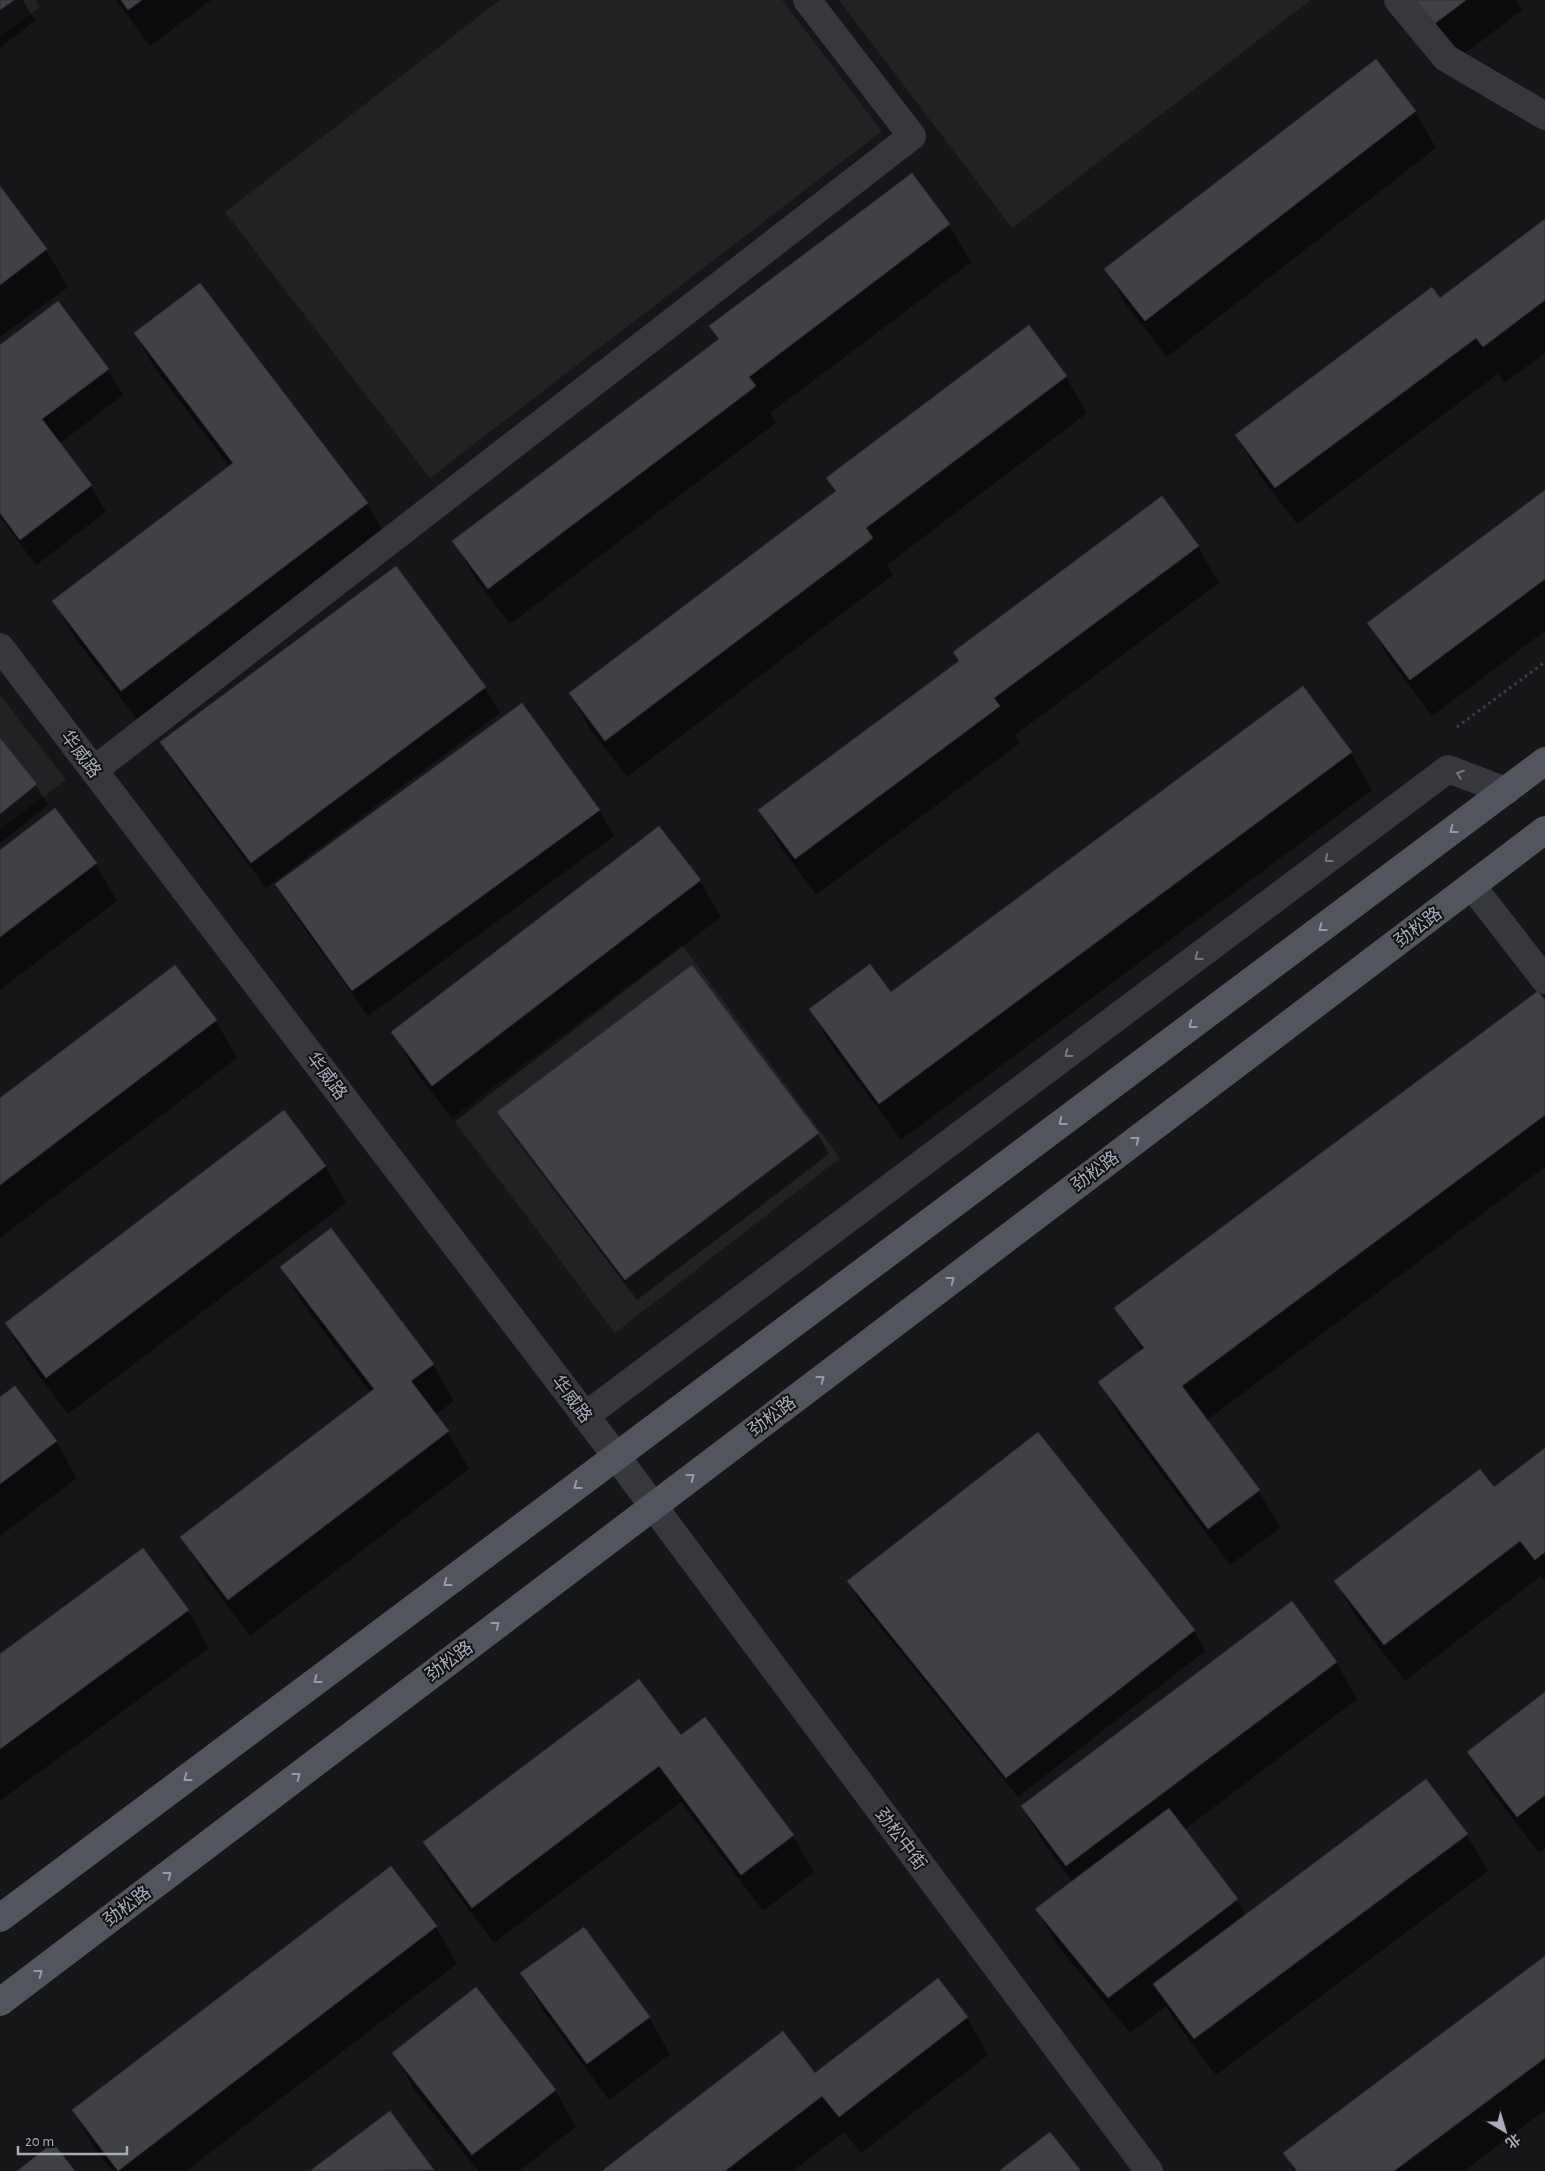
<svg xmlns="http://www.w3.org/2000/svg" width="1545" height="2171" viewBox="0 0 1545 2171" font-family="'Alegreya Sans','Noto Sans SC',sans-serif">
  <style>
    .built { fill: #222225 }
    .shadow { fill: #0007 }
    .building { fill: #404145; stroke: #303034 }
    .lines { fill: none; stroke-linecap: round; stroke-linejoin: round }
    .path { stroke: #3d3f44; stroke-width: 3; stroke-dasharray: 2.5 4; stroke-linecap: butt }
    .minor { stroke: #37383d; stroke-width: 28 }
    .major { stroke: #53555c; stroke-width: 28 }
    .oneway { stroke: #757881 }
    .oneway2 { stroke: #979ba6 }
    .labels { text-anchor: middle; stroke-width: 4; stroke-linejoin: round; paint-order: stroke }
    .street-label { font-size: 18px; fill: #a8adb8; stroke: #111113 }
  </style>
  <rect width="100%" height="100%" fill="#161618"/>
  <!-- built -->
  <path class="built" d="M 0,0 L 35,0 L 40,7 L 0,36 Z
    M 500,0 L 782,0 L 882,131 L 430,478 L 225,212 Z
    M 839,0 L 1311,0 L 1012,228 Z
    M 0,695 L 66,780 L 0,829 Z
    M 682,945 L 840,1158 L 615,1333 L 452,1118 Z"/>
  <!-- shadow -->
  <path class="shadow" d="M 0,0 L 23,0 L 35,21 L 0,48 Z
    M 116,0 L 211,0 L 150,46 Z
    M 1402,0 L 1516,0 L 1522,10 L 1451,64 Z
    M 1415,111 L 1436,148 L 1167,357 L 1127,306 L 1106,269 Z
    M 912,175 L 949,225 L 971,262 L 770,413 L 776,423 L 510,624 L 475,578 L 454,541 L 719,341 L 711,327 Z
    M 0,188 L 46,250 L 68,287 L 0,337 Z
    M 1545,221 L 1545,353 L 1505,383 L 1498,374 L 1297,524 L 1257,471 L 1236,435 L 1440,300 Z
    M 200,284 L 367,504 L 388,540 L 143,727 L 75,638 L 54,602 L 230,467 L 156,370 L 135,334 Z
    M 1028,327 L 1066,377 L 1087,413 L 887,565 L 893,575 L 627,777 L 591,730 L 570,693 L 836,493 L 827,478 Z
    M 0,346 L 108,369 L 123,395 L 59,444 L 91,486 L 106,512 L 36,565 L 0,517 Z
    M 1545,491 L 1545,631 L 1432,716 L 1390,660 L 1369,623 Z
    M 1198,547 L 1219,583 L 1015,735 L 1020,743 L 816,895 L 781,847 L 760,810 Z
    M 485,688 L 500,713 L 266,888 L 177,768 L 162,742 Z
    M 1303,688 L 1351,753 L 1372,790 L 901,1140 L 832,1046 L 810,1010 L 891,994 Z
    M 0,740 L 36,785 L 48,805 L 0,843 Z
    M 55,810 L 96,864 L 117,901 L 0,990 L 0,852 Z
    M 599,810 L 614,836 L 368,1016 L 291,910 L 276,884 Z
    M 700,881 L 721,917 L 454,1122 L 414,1069 L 393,1033 Z
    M 175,967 L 216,1021 L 237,1058 L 0,1238 L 0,1100 Z
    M 691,967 L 818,1134 L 829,1154 L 637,1300 L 510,1132 L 499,1113 Z
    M 1545,1002 L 1545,1167 L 1206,1421 L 1259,1491 L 1280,1528 L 1230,1565 L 1121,1419 L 1100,1383 L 1142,1351 L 1116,1308 Z
    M 325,1166 L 346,1203 L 68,1414 L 27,1360 L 6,1324 Z
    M 282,1267 L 433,1364 L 454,1401 L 435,1415 L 448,1432 L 469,1469 L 250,1636 L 203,1573 L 182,1537 L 371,1393 L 303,1304 Z
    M 15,1387 L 56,1442 L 77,1478 L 0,1536 L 0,1399 Z
    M 1038,1434 L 1194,1631 L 1205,1651 L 1018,1797 L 860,1602 L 849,1582 Z
    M 1545,1449 L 1545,1581 L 1541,1576 L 1405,1681 L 1357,1618 L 1336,1582 L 1494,1489 Z
    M 188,1611 L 209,1648 L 0,1801 L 0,1655 Z
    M 1336,1662 L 1357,1699 L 1184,1830 L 1236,1900 L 1246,1916 L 1467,1835 L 1488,1871 L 1216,2075 L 1175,2021 L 1166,2006 L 1130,2033 L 1058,1946 L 1037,1910 L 1073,1882 L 1043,1842 L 1022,1806 Z
    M 1545,1693 L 1545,1848 L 1539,1853 L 1490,1789 L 1468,1752 Z
    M 705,1719 L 793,1836 L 814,1872 L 763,1911 L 681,1802 L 494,1943 L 446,1879 L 425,1843 L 681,1737 Z
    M 391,1868 L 436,1927 L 457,1964 L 186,2171 L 112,2171 L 94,2147 L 73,2111 Z
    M 1545,1958 L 1545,2110 L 1464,2171 L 1295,2171 L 1285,2154 Z
    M 522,1974 L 649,2017 L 670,2054 L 609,2100 L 543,2010 Z
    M 938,1980 L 967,2018 L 988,2055 L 861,2153 L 844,2132 L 793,2171 L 604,2171 L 815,2075 Z
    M 394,2053 L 555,2090 L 576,2127 L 519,2171 L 478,2171 L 415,2090 Z
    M 389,2113 L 433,2171 L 312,2171 Z"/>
  <!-- building -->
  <path class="building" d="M 0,0 L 14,0 L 0,10 Z
    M 121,0 L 142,0 L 128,10 Z
    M 1408,0 L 1466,0 L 1429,28 Z
    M 1376,59 L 1416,111 L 1145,321 L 1104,269 Z
    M 912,173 L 950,224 L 749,377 L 756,386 L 488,589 L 452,541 L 719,339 L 709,326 Z
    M 0,186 L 47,249 L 0,285 Z
    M 1545,219 L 1545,300 L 1483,347 L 1476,338 L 1275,488 L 1235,435 L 1432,287 L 1440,298 Z
    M 200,283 L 368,503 L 121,691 L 52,601 L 233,463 L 134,333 Z
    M 58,301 L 109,369 L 42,419 L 92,485 L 20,540 L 0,513 L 0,345 Z
    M 1029,325 L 1067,376 L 866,528 L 873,538 L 605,741 L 569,693 L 836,491 L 826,478 Z
    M 1545,490 L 1545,579 L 1410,680 L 1367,623 Z
    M 1162,496 L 1199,546 L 994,698 L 1000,706 L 795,859 L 758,810 L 959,661 L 953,652 Z
    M 396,566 L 486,687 L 251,863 L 160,742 Z
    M 1303,686 L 1352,752 L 879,1104 L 809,1009 L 870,964 L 891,992 Z
    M 522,703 L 600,810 L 352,991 L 275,884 Z
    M 0,738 L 37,784 L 0,814 Z
    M 55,808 L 97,863 L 0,937 L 0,850 Z
    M 659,826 L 701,880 L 432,1086 L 391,1032 Z
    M 175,965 L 217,1020 L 0,1185 L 0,1098 Z
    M 692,965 L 819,1133 L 625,1280 L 497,1112 Z
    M 1538,991 L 1545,1000 L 1545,1115 L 1182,1386 L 1260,1490 L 1208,1529 L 1098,1382 L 1144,1348 L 1114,1308 Z
    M 284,1110 L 326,1166 L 46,1378 L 5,1323 Z
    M 331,1228 L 434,1364 L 411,1381 L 449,1431 L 228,1600 L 180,1537 L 374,1389 L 280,1267 Z
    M 15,1386 L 57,1441 L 0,1484 L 0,1397 Z
    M 1038,1432 L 1195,1630 L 1006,1778 L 847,1581 Z
    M 1545,1448 L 1545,1552 L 1535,1560 L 1520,1541 L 1384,1645 L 1334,1581 L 1480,1469 L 1494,1487 Z
    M 143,1548 L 189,1610 L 0,1749 L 0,1654 Z
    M 1292,1601 L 1337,1662 L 1066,1866 L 1021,1806 Z
    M 639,1679 L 681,1735 L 705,1717 L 794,1835 L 741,1875 L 659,1766 L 472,1908 L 423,1842 Z
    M 1545,1692 L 1545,1795 L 1517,1817 L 1467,1752 Z
    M 1426,1779 L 1468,1834 L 1194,2039 L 1153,1984 Z
    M 1169,1808 L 1238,1899 L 1108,1998 L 1035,1909 Z
    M 391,1866 L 437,1926 L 118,2171 L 72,2110 Z
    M 584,1927 L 650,2017 L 587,2064 L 520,1973 Z
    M 1545,1956 L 1545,2058 L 1394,2171 L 1297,2171 L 1283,2153 Z
    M 938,1978 L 968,2017 L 839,2117 L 822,2096 L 725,2171 L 602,2171 L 783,2031 L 815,2073 Z
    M 476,1987 L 556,2090 L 472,2155 L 392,2053 Z
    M 390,2111 L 434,2170 L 310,2171 Z
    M 1050,2132 L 1081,2171 L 999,2171 Z
    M 53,2143 L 75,2171 L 17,2171 Z"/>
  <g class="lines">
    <!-- path -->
    <path class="path" d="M 1457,727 L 1545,662"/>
    <!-- minor -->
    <path class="minor" d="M 1398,0 L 1446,58 L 1545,116
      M 0,647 L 616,1456 L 1149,2171
      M 94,770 L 912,136 L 807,0
      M 1472,886 L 1545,980
      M 585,1416 L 1448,769 L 1506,791"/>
    <!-- major -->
    <path class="major" d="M 0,1918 L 1545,761
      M 0,2002 L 1545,830"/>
  </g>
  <!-- one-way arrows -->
  <defs><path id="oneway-chevron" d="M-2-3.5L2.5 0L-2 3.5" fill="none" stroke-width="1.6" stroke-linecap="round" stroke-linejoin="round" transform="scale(1.25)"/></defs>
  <g class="oneway">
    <use href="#oneway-chevron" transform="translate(1460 774) rotate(-160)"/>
    <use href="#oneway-chevron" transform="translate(1328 859) rotate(143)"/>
    <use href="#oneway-chevron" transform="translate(1198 957) rotate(143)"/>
    <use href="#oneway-chevron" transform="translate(1068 1054) rotate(143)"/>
  </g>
  <g class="oneway2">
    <use href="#oneway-chevron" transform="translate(1453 830) rotate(143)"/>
    <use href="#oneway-chevron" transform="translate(1322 928) rotate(143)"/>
    <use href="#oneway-chevron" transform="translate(1192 1025) rotate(143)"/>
    <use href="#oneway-chevron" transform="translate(1062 1122) rotate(143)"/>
    <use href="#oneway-chevron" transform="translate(1136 1140) rotate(-37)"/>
    <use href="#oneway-chevron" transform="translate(951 1280) rotate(-37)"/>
    <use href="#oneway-chevron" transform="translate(821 1379) rotate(-37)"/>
    <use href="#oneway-chevron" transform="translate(691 1477) rotate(-37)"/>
    <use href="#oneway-chevron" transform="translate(577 1486) rotate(143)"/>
    <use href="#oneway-chevron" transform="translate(447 1583) rotate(143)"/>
    <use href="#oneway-chevron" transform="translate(496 1625) rotate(-37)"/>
    <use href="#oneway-chevron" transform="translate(317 1680) rotate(143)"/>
    <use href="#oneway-chevron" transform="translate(297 1776) rotate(-37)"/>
    <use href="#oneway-chevron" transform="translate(187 1778) rotate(143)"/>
    <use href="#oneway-chevron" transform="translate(168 1875) rotate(-37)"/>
    <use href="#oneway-chevron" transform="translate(39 1973) rotate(-37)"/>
  </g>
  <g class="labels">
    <!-- street labels -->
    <g class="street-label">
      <text transform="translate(81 754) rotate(53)" y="6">华威路</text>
      <text transform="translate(1418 927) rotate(-37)" y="6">劲松路</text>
      <text transform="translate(327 1076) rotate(53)" y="6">华威路</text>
      <text transform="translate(1095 1171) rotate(-37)" y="6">劲松路</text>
      <text transform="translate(572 1399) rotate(53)" y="6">华威路</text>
      <text transform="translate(772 1416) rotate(-37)" y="6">劲松路</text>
      <text transform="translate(449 1661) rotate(-37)" y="6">劲松路</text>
      <text transform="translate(901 1839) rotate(53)" y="6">劲松中街</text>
      <text transform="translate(127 1906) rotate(-37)" y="6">劲松路</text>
    </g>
  </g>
  <!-- north arrow -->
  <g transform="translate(1505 2131) rotate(142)" stroke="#111113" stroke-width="4" paint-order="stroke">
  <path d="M0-4L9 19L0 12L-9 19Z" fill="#a8adb8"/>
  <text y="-8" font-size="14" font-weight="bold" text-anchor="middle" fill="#a8adb8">北</text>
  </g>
  <!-- scale -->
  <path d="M18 2146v8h109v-8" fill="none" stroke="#a8adb8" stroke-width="2.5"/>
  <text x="25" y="2146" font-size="15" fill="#a8adb8" stroke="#111113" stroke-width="4" paint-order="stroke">20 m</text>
</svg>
